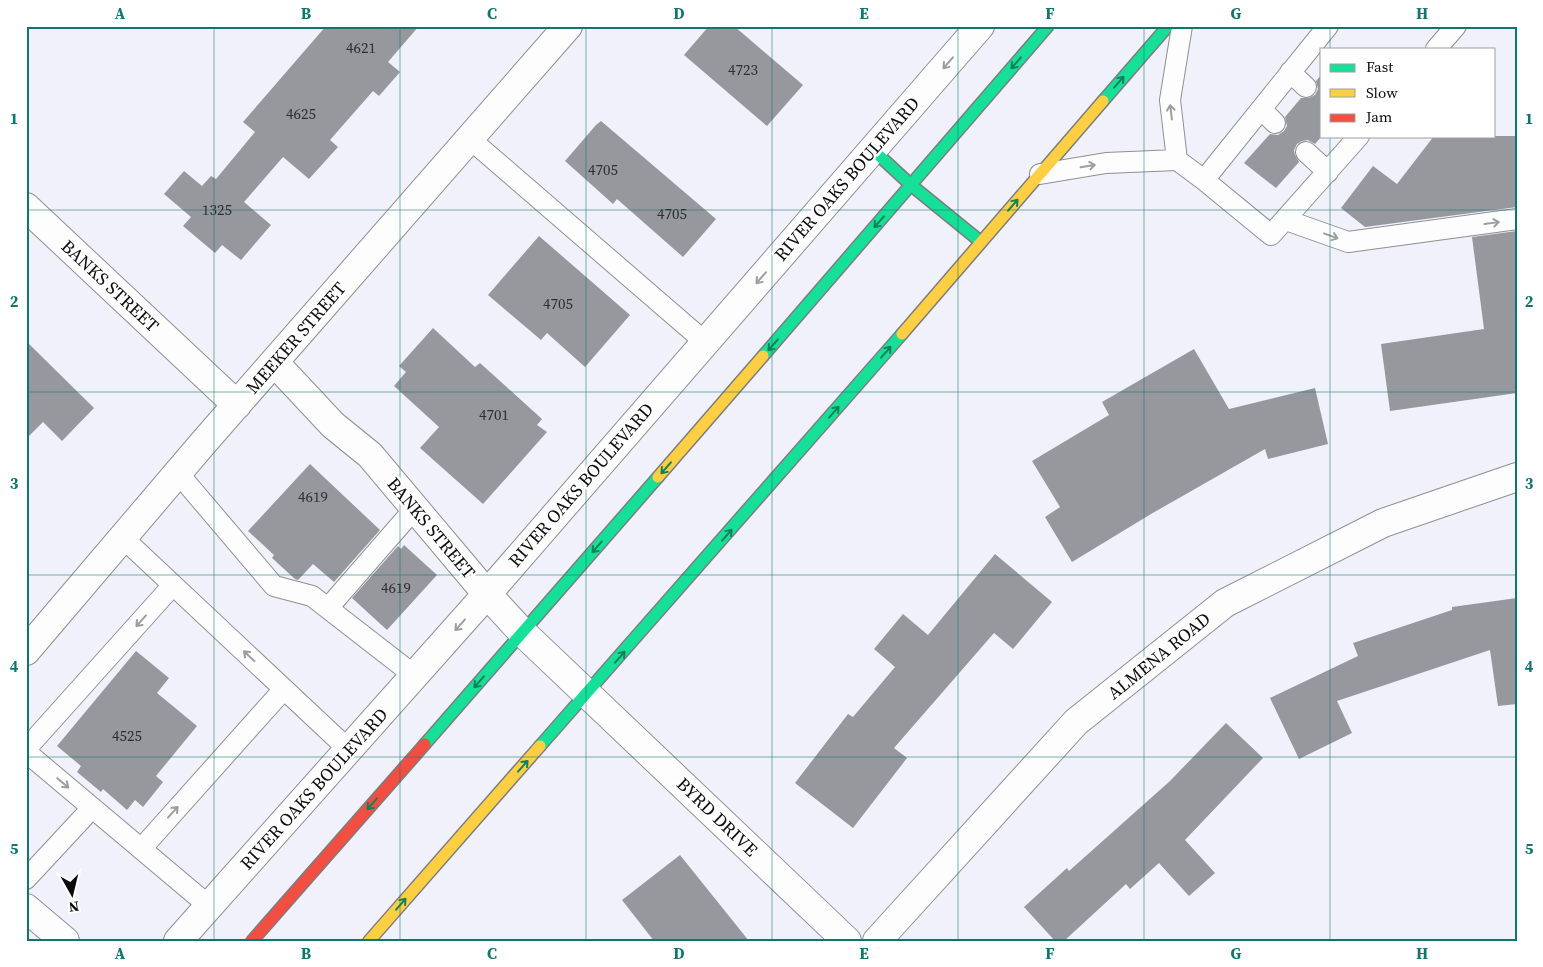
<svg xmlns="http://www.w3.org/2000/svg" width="1543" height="967" viewBox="0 0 1543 967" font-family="'Source Serif 4',serif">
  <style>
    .building { fill: #96989e }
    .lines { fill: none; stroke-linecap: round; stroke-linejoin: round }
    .lane-casing { stroke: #8f8f94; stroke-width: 22 }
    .street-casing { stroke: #8f8f94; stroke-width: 30 }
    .fast-casing { stroke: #7c7c81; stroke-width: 14 }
    .slow-casing { stroke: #7c7c81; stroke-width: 14 }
    .jam-casing { stroke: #7c7c81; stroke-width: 14 }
    .lane { stroke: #fdfdfe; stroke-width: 20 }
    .street { stroke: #fdfdfe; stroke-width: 28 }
    .fast { stroke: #16e098; stroke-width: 11 }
    .slow { stroke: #ffcf43; stroke-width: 11 }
    .jam { stroke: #f24e42; stroke-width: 11 }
    .oneway { stroke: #9d9d9d }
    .oneway2 { stroke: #128159 }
    .grid { fill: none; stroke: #0f766e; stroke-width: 1; stroke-opacity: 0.55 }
    .labels { text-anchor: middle; stroke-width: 5; stroke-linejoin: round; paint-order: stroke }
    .number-label { font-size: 15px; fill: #2e2f30 }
    .street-label { font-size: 18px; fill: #0c0c0c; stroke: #fff }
    .neatline { fill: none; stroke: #0f766e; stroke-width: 2 }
    .grid-label { font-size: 16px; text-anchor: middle; font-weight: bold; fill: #0f766e }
  </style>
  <rect width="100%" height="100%" fill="#f0f1fb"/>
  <!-- building -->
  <path class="building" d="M 326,26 L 419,26 L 388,62 L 400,72 L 379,96 L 373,91 L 330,140 L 338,147 L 309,179 L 283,157 L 244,202 L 271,225 L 241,260 L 222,245 L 215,253 L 183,226 L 191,217 L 164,194 L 184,171 L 202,186 L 211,176 L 216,179 L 255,132 L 243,122 Z
    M 709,26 L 734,26 L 803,85 L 767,126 L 684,55 Z
    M 1322,74 L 1322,136 L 1315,144 L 1308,140 L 1302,141 L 1297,144 L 1294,150 L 1295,155 L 1299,162 L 1276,188 L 1244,163 L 1270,134 L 1278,135 L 1284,131 L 1287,126 L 1285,117 L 1301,98 L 1309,98 L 1315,95 L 1318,89 L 1316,81 Z
    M 601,121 L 716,219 L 683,257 L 617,199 L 613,204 L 565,161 L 596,125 Z
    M 1434,136 L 1517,136 L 1517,207 L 1365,227 L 1341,208 L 1373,166 L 1397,184 Z
    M 1517,231 L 1517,393 L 1390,411 L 1381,344 L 1484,329 L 1472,237 Z
    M 539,236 L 630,315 L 585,367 L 547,333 L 541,340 L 488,295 Z
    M 433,328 L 475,367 L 480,363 L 542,419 L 537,425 L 547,432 L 483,504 L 420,448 L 439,427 L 394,386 L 406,372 L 399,366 Z
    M 26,341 L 94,408 L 62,441 L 43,422 L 26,439 Z
    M 1194,349 L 1229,409 L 1315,388 L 1328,444 L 1268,459 L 1265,449 L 1151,514 L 1072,562 L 1045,517 L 1060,507 L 1032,461 L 1109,415 L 1102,402 Z
    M 310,464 L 380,530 L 334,582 L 313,564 L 298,580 L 295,579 L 272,558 L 274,555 L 248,531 Z
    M 404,545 L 437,575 L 387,630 L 352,598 L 398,546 L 401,549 Z
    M 995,554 L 1052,602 L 1013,649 L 994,633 L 894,748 L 907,758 L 853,828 L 795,783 L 848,714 L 853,717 L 895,667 L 874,649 L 903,614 L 928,635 Z
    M 1517,598 L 1517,704 L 1498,706 L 1490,650 L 1337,701 L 1352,733 L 1299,759 L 1270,698 L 1358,656 L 1353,643 L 1452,610 L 1452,607 Z
    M 136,651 L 169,678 L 157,693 L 197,726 L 156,776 L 163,782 L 143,807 L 135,800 L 127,810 L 103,789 L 101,792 L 77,772 L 81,766 L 57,746 Z
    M 1226,723 L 1263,758 L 1185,840 L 1215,873 L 1189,896 L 1159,863 L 1130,889 L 1126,884 L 1064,941 L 1055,941 L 1024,907 L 1067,868 L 1069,871 L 1170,781 Z
    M 680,855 L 749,941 L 654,941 L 622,900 Z"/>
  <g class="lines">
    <!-- lane casing -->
    <g class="lane-casing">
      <path id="lane" d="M 1436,49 L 1456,26
        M 1290,72 L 1306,87
        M 1261,109 L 1275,123
        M 470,139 L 705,342
        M 1306,152 L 1328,172
        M 1177,160 L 1170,100 L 1182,26
        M 1040,174 L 1106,163 L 1177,160 L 1204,180 L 1328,26
        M 1204,180 L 1271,235 L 1359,136
        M 1286,220 L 1348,242 L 1517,219
        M 178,473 L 274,586 L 312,596 L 415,676
        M 123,538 L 349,750
        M 328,608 L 415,508
        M 26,749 L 173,585
        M 26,752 L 209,906
        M 141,849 L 284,689
        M 26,879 L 92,808"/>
    </g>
    <!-- street casing -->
    <g class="street-casing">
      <path id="street" d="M 26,207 L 237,405
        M 274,362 L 333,425 L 370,455 L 487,594 L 522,632 L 847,941
        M 26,651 L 204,442 L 568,26
        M 26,908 L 65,941
        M 178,941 L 487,594 L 980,26
        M 877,941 L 1076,722 L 1225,603 L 1383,523 L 1517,477"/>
    </g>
    <!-- fast casing -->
    <g class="fast-casing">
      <path id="fast" d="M 1103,101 L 1168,26
        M 872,149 L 911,185 L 981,242
        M 763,356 L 1048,26
        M 425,744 L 658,477
        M 540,746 L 902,334"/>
    </g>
    <!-- slow casing -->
    <g class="slow-casing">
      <path id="slow" d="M 902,334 L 1103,101
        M 658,477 L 763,356
        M 369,941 L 540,746"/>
    </g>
    <!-- jam casing -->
    <g class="jam-casing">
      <path id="jam" d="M 252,941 L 425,744"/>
    </g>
    <!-- lane -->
    <use href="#lane" class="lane"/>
    <!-- street -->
    <use href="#street" class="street"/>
    <!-- fast -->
    <use href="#fast" class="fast"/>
    <!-- slow -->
    <use href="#slow" class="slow"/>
    <!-- jam -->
    <use href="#jam" class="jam"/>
  </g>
  <!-- one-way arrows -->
  <defs><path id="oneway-shaft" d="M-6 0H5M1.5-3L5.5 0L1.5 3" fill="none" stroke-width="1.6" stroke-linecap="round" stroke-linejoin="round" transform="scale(1.25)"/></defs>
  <g class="oneway">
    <use href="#oneway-shaft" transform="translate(948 63) rotate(131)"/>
    <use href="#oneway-shaft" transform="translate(1171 112) rotate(-97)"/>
    <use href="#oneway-shaft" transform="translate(1088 166) rotate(-10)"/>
    <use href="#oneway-shaft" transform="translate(1492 223) rotate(-8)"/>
    <use href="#oneway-shaft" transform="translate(1331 236) rotate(20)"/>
    <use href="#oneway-shaft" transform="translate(761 278) rotate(131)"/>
    <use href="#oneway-shaft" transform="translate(141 621) rotate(132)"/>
    <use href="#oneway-shaft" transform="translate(460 625) rotate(132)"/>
    <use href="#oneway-shaft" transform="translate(249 656) rotate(-137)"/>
    <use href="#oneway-shaft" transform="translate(63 783) rotate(40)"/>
    <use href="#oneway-shaft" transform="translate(173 812) rotate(-48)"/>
  </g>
  <g class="oneway2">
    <use href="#oneway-shaft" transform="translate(1016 63) rotate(131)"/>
    <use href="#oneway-shaft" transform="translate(1119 82) rotate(-49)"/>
    <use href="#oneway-shaft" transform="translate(1013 205) rotate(-49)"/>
    <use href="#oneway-shaft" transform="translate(879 222) rotate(131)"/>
    <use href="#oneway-shaft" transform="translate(773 345) rotate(131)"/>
    <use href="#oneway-shaft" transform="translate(886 352) rotate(-49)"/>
    <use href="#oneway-shaft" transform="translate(834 412) rotate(-49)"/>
    <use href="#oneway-shaft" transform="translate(666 468) rotate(131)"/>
    <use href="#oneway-shaft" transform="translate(727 535) rotate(-49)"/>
    <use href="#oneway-shaft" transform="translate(597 547) rotate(131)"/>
    <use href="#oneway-shaft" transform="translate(620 657) rotate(-49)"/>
    <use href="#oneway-shaft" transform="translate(479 682) rotate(131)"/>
    <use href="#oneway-shaft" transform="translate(523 766) rotate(-48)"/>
    <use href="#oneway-shaft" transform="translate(372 804) rotate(131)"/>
    <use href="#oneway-shaft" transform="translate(401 904) rotate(-49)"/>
  </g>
  <!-- grid -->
  <path class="grid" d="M 214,26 L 214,941M 400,26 L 400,941M 586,26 L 586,941M 772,26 L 772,941M 958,26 L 958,941M 1144,26 L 1144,941M 1330,26 L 1330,49M 1330,136 L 1330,941M 26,210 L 1517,210M 26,392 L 1517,392M 26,575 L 1517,575M 26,757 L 1517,757"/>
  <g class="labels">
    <!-- number labels -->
    <g class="number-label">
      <text x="361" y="53">4621</text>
      <text x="743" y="75">4723</text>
      <text x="301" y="119">4625</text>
      <text x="603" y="175">4705</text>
      <text x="217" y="215">1325</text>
      <text x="672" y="219">4705</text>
      <text x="558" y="309">4705</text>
      <text x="494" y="420">4701</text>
      <text x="313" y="502">4619</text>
      <text x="396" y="593">4619</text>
      <text x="127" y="741">4525</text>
    </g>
    <!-- street labels -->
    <g class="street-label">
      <text transform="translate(847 179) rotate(-49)" y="6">RIVER OAKS BOULEVARD</text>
      <text transform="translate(110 286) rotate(43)" y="6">BANKS STREET</text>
      <text transform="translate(296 338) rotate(-49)" y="6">MEEKER STREET</text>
      <text transform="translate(581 485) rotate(-49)" y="6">RIVER OAKS BOULEVARD</text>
      <text transform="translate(431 528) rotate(50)" y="6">BANKS STREET</text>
      <text transform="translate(1159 656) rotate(-39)" y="6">ALMENA ROAD</text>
      <text transform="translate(314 789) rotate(-48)" y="6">RIVER OAKS BOULEVARD</text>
      <text transform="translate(717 817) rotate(44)" y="6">BYRD DRIVE</text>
    </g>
  </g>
  <!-- border -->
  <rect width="1543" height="967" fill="none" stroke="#ffffff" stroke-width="55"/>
  <!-- legend -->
  <rect x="1320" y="48" width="175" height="90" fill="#ffffff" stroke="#9e9e9e"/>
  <rect x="1330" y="64" width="25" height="8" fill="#16e098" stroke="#9e9e9e"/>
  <text x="1366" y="72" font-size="15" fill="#0c0c0c">Fast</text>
  <rect x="1330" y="89" width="25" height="8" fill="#ffcf43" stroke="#9e9e9e"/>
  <text x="1366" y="98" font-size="15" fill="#0c0c0c">Slow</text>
  <rect x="1330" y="114" width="25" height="8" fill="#f24e42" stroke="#9e9e9e"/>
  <text x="1366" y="122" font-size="15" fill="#0c0c0c">Jam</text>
  <!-- north arrow -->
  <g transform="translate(72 894) rotate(172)" stroke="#ffffff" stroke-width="4" paint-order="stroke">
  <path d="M0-4L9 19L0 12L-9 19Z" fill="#0c0c0c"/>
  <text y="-8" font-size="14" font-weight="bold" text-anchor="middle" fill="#0c0c0c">N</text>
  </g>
  <rect x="28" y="28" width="1488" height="912" class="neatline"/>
  <g class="grid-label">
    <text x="120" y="19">A</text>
    <text x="306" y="19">B</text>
    <text x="492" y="19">C</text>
    <text x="679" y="19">D</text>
    <text x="864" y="19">E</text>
    <text x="1050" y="19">F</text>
    <text x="1236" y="19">G</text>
    <text x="1422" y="19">H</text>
    <text x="14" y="124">1</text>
    <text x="1529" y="124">1</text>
    <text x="14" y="307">2</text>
    <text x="1529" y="307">2</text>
    <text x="14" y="489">3</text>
    <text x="1529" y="489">3</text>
    <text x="14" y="672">4</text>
    <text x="1529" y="672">4</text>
    <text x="14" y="854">5</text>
    <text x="1529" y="854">5</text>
    <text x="120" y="959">A</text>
    <text x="306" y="959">B</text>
    <text x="492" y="959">C</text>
    <text x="679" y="959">D</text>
    <text x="864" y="959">E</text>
    <text x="1050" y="959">F</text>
    <text x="1236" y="959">G</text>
    <text x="1422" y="959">H</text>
  </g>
</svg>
